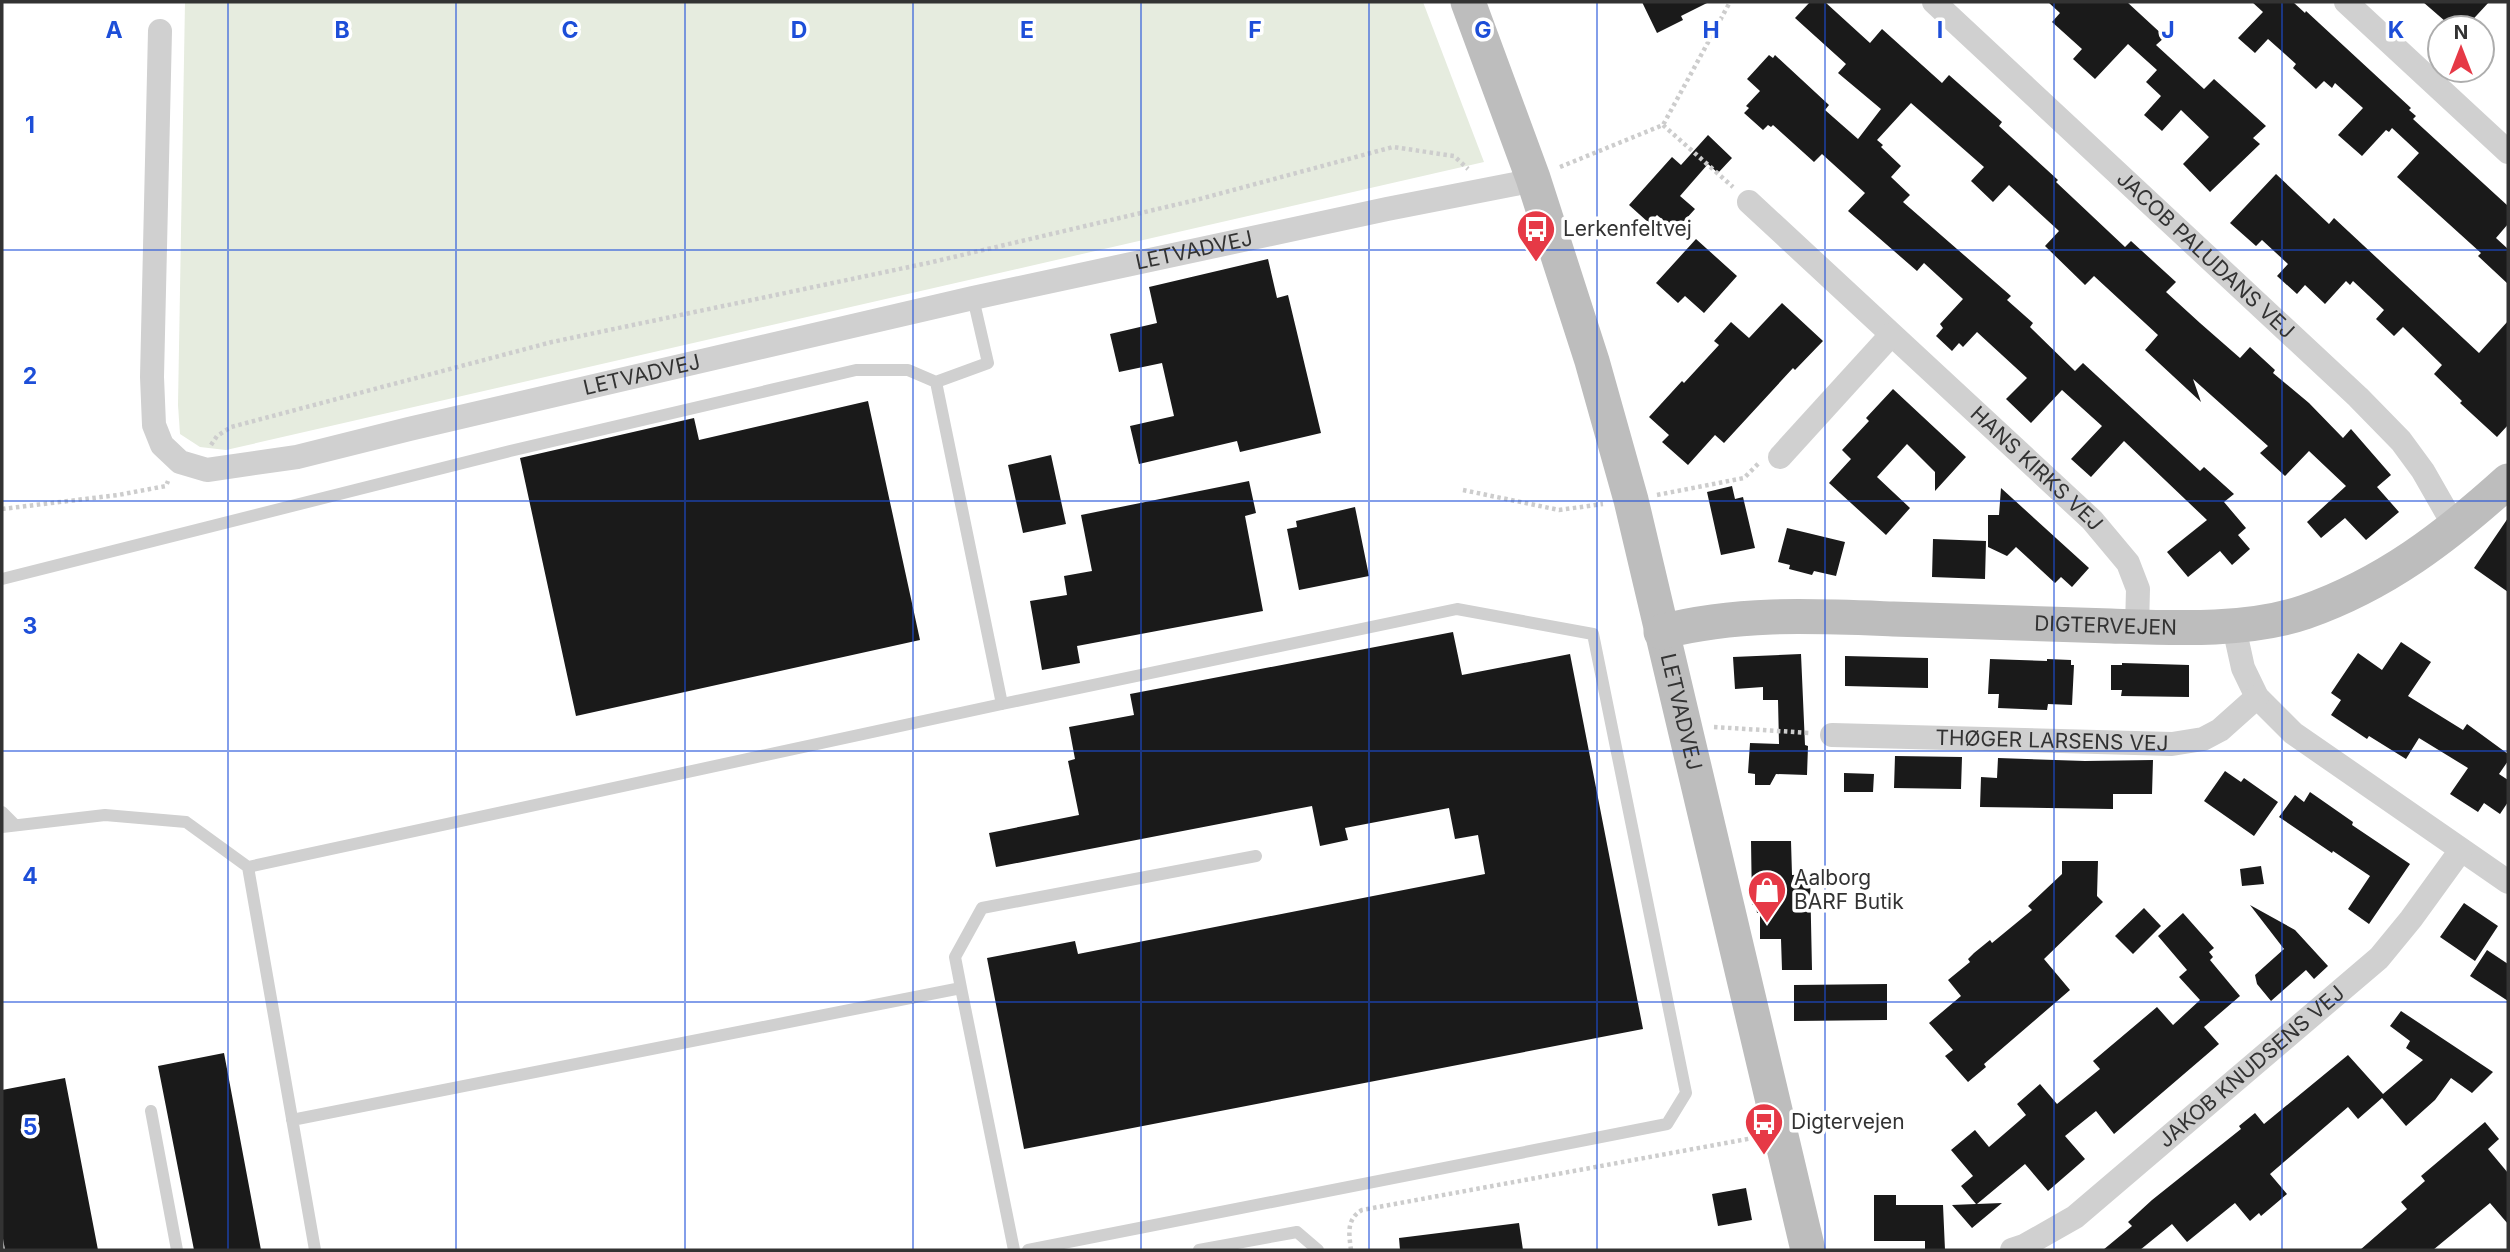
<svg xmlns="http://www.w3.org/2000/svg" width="2510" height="1252" viewBox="0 0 2510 1252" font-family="Inter,sans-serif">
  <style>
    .green { fill: #e6ecdf }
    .building { fill: #1a1a1a }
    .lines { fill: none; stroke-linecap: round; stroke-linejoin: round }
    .path { stroke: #cdcdcd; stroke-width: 4.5; stroke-dasharray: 3.5 3.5; stroke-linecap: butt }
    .lane { stroke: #d0d0d0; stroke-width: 12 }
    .street { stroke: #d0d0d0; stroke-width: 24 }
    .secondary { stroke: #bdbdbd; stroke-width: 35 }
    .grid { fill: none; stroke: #1d4ed8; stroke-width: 2; stroke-opacity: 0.55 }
    .labels { text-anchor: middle; stroke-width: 7; stroke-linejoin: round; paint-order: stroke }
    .poi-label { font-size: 21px; fill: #333; stroke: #fff; text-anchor: start }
    .street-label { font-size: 21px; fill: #333; stroke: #fff }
    .grid-label { font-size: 23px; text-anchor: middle; font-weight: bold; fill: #1d4ed8; stroke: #fff; stroke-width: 7; stroke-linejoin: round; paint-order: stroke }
  </style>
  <rect width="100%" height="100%" fill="#fff"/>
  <!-- green -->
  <path class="green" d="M 185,2 L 1423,2 L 1484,162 L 226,450 L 200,447 L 180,434 L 178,405 Z"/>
  <!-- building -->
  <path class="building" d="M 1642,2 L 1709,2 L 1681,16 L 1683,20 L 1657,33 Z
    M 1810,2 L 1825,2 L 1870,43 L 1882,29 L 1942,83 L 1949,75 L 2002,122 L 1999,126 L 2058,180 L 2056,182 L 2125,247 L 2131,241 L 2176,282 L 2166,292 L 2200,323 L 2240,358 L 2250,347 L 2275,370 L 2273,373 L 2309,403 L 2343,438 L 2351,429 L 2391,475 L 2377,487 L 2399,512 L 2366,540 L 2345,518 L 2321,538 L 2307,522 L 2346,486 L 2309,451 L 2285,476 L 2260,453 L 2268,446 L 2193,379 L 2201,402 L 2145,350 L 2158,335 L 2094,276 L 2085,285 L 2045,246 L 2059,231 L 2009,185 L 1993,202 L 1971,181 L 1984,167 L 1911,103 L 1877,140 L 1883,145 L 1881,147 L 1901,166 L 1891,177 L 1910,195 L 1903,202 L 2011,296 L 2007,300 L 2033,323 L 2030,327 L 2075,371 L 2083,363 L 2200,471 L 2204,467 L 2234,494 L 2224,502 L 2246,528 L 2238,535 L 2250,549 L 2232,565 L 2220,551 L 2188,577 L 2167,552 L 2207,520 L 2124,441 L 2091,477 L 2071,459 L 2102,426 L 2062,390 L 2031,423 L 2006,399 L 2027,378 L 1977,332 L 1963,347 L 1959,343 L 1952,351 L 1936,336 L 1943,328 L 1940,324 L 1963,299 L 1924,263 L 1917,271 L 1848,211 L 1865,193 L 1822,154 L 1814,162 L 1773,125 L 1771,127 L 1768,125 L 1763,130 L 1744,113 L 1749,108 L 1746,106 L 1760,91 L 1747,79 L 1769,55 L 1773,58 L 1775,55 L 1829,105 L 1825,110 L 1858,139 L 1881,109 L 1838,73 L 1846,64 L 1795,18 Z
    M 2048,2 L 2127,2 L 2165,37 L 2156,45 L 2204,89 L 2214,79 L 2266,126 L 2253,138 L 2260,144 L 2210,192 L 2183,164 L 2209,137 L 2181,110 L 2162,131 L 2144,115 L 2161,96 L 2146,82 L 2157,70 L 2128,44 L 2095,79 L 2073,59 L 2082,49 L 2052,22 L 2060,13 Z
    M 2252,2 L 2293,2 L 2305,13 L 2306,11 L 2411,108 L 2409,110 L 2416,116 L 2413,119 L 2508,206 L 2508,224 L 2496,238 L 2508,249 L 2508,284 L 2478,256 L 2481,253 L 2397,177 L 2419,153 L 2392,128 L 2389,132 L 2386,130 L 2362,156 L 2338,135 L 2363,108 L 2335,83 L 2332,88 L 2324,81 L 2316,89 L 2293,68 L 2296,64 L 2268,39 L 2255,53 L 2238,38 L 2263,12 Z
    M 2423,2 L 2489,2 L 2465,28 L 2453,28 Z
    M 1708,135 L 1732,158 L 1718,173 L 1708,164 L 1680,196 L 1695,209 L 1675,231 L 1657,215 L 1649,223 L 1629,205 L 1672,157 L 1681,165 Z
    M 2276,174 L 2329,224 L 2334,218 L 2479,353 L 2508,321 L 2508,425 L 2497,437 L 2460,403 L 2462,401 L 2434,374 L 2442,365 L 2403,327 L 2394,336 L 2376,319 L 2384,310 L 2353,281 L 2350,285 L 2346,281 L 2325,304 L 2305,285 L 2297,294 L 2277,276 L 2288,264 L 2262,240 L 2256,246 L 2230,223 Z
    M 1696,239 L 1737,276 L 1704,313 L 1685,296 L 1678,303 L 1656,283 Z
    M 1268,259 L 1277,298 L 1288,295 L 1321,433 L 1240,452 L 1237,441 L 1139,464 L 1130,426 L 1174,416 L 1162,363 L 1119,372 L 1110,334 L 1157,323 L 1149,287 Z
    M 1782,303 L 1823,341 L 1795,370 L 1793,368 L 1724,443 L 1715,435 L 1688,465 L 1662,442 L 1669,435 L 1649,417 L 1682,381 L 1684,383 L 1719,345 L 1714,341 L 1731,322 L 1749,338 Z
    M 1893,389 L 1966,457 L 1935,491 L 1935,472 L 1907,444 L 1877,477 L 1910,508 L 1886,535 L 1829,483 L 1851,459 L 1842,450 L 1869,421 L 1866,418 Z
    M 868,401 L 920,640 L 576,716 L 520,458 L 694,418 L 699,440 Z
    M 1051,455 L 1066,524 L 1023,533 L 1008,465 Z
    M 1249,481 L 1256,513 L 1245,516 L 1263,611 L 1077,646 L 1080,663 L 1042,670 L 1030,601 L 1067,595 L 1064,576 L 1092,571 L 1081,515 Z
    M 1732,486 L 1735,499 L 1743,497 L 1755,548 L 1721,555 L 1707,492 Z
    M 2001,488 L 2089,568 L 2072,587 L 2061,577 L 2055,583 L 2016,547 L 2007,556 L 1988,547 L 1988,515 L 1999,515 Z
    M 1355,507 L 1369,576 L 1299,590 L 1287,529 L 1297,527 L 1296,521 Z
    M 2508,518 L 2508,592 L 2474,568 Z
    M 1787,528 L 1845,542 L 1836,576 L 1814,571 L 1812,575 L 1789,569 L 1790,565 L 1778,562 Z
    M 1933,539 L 1986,541 L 1985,579 L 1932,577 Z
    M 1453,632 L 1462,675 L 1570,654 L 1643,1029 L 1024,1149 L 987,958 L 1075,941 L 1078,954 L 1485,874 L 1478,835 L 1455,839 L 1449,808 L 1345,828 L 1348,840 L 1320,846 L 1312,806 L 996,867 L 989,833 L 1079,815 L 1068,761 L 1075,759 L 1069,727 L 1134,715 L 1130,694 Z
    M 2401,642 L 2431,662 L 2408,696 L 2463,730 L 2467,724 L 2508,754 L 2508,761 L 2499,774 L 2508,780 L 2508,802 L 2500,814 L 2484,803 L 2478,812 L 2450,794 L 2468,768 L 2419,738 L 2406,759 L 2369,736 L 2367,739 L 2331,715 L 2341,700 L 2331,693 L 2358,653 L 2382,670 Z
    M 1801,654 L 1805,745 L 1808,746 L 1807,775 L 1776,774 L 1770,785 L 1755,785 L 1755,774 L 1748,773 L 1750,743 L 1779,744 L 1778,700 L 1763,700 L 1763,687 L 1735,689 L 1733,657 Z
    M 1845,656 L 1928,658 L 1928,688 L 1845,686 Z
    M 1990,659 L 2047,661 L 2047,659 L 2071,660 L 2071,665 L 2074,665 L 2072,705 L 2048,704 L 2047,710 L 1998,708 L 1999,694 L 1988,694 Z
    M 2122,663 L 2189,665 L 2189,697 L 2121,696 L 2122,690 L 2111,690 L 2111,665 L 2122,665 Z
    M 1895,756 L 1962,757 L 1961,789 L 1894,788 Z
    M 1998,758 L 2085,761 L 2153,760 L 2152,794 L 2113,794 L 2113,809 L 1980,807 L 1981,777 L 1997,778 Z
    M 2225,771 L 2241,782 L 2244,778 L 2278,802 L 2254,836 L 2204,801 Z
    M 1844,773 L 1874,774 L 1873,792 L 1844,792 Z
    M 2310,792 L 2353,822 L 2352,825 L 2410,864 L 2369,924 L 2348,909 L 2370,876 L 2333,851 L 2332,853 L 2279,817 L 2295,795 L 2304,802 Z
    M 1751,841 L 1791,841 L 1792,875 L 1810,874 L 1812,970 L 1782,970 L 1781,939 L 1760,939 L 1760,913 L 1757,913 L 1756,905 L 1752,905 Z
    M 2062,861 L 2098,861 L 2097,896 L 2103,902 L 2044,959 L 2070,990 L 1984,1064 L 1986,1067 L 1968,1082 L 1945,1056 L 1953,1050 L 1929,1023 L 1961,996 L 1948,980 L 1970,962 L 1968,959 L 1974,953 L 1990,940 L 1992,943 L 2032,910 L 2028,906 L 2062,874 Z
    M 2261,866 L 2264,884 L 2242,886 L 2240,869 Z
    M 2464,903 L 2498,926 L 2475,961 L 2440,937 Z
    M 2250,905 L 2295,930 L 2328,966 L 2314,979 L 2306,970 L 2271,1001 L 2257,984 L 2255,975 L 2284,949 Z
    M 2144,908 L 2161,926 L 2133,954 L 2115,936 Z
    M 2183,913 L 2214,948 L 2209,952 L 2213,957 L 2210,960 L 2240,996 L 2204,1027 L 2219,1044 L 2114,1134 L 2096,1111 L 2065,1136 L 2085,1159 L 2048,1191 L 2025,1164 L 1977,1204 L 2002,1203 L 1972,1228 L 1952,1205 L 1976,1204 L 1961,1186 L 1973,1176 L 1951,1150 L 1975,1130 L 1989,1147 L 2026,1115 L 2017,1104 L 2040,1084 L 2057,1104 L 2100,1069 L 2093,1061 L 2157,1007 L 2173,1025 L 2200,1000 L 2179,977 L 2187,970 L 2158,936 Z
    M 2487,950 L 2508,964 L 2508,1001 L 2470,976 Z
    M 1887,984 L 1887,1020 L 1794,1021 L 1794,985 Z
    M 2401,1011 L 2493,1072 L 2472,1093 L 2451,1078 L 2435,1100 L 2406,1126 L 2382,1098 L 2358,1119 L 2348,1107 L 2270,1174 L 2287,1194 L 2261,1216 L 2259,1213 L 2250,1221 L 2235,1203 L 2187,1242 L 2172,1224 L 2140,1250 L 2103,1250 L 2132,1226 L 2128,1222 L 2152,1200 L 2241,1129 L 2239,1126 L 2255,1113 L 2264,1124 L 2348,1055 L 2383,1094 L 2423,1060 L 2406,1048 L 2410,1041 L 2390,1026 Z
    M 224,1053 L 261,1250 L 194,1250 L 158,1066 Z
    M 65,1078 L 98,1250 L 5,1250 L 2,1233 L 2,1090 Z
    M 2485,1122 L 2499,1139 L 2488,1149 L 2508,1173 L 2508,1224 L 2490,1203 L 2433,1250 L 2360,1250 L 2407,1209 L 2401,1202 L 2425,1181 L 2421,1176 Z
    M 1746,1188 L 1752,1220 L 1718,1226 L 1712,1194 Z
    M 1874,1195 L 1896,1195 L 1896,1205 L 1943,1205 L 1945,1250 L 1925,1250 L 1925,1241 L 1874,1241 Z
    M 1519,1223 L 1523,1250 L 1400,1250 L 1399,1238 Z"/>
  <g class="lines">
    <!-- path -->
    <path class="path" d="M 1663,125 L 1733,187
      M 1560,167 L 1663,125 L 1730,2
      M 211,445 L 217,436 L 231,427 L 552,342 L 928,263 L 1196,200 L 1393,147 L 1454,156 L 1468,169
      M 1463,490 L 1559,510 L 1603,504
      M 1657,495 L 1744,478 L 1759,463
      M 2,509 L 118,495 L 166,486 L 168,481
      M 1714,727 L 1810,733
      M 1351,1250 C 1349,1234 1346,1219 1362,1210 L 1753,1138"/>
    <!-- lane -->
    <path class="lane" d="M 936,382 L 988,363 L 973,298
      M 2,579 L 510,451 L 856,370 L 908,370 L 936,382 L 1002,704
      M 2,812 L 15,825
      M 2,827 L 105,815 L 186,822 L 248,867 L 315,1250
      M 248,867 L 1002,704 L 1457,609 L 1593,634 L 1686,1093 L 1667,1124 L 1028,1250
      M 961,988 L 955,957 L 982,908 L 1256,856
      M 151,1111 L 177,1250
      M 292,1120 L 961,988 L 1014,1250
      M 1199,1250 L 1297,1232 L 1318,1250"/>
    <!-- street -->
    <g class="street">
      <path id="s1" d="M 1934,2 L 2358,397 L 2401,441 L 2423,471 L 2455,527"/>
      <path d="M 2346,2 L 2508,152"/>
      <path id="s2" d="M 160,31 L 152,377 L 154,425 L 162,445 L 180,462 L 207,470 L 297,457 L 409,429 L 973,298 L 1387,209 L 1515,184 L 1533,178"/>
      <path id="s3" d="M 1749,202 L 2092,520 L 2128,563 L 2138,589 L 2137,627"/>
      <path d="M 1780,457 L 1891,335"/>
      <path d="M 2234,627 L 2243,668 L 2257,697 L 2293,733 L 2508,882"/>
      <path id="s4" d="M 1832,735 L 2172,744 L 2203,739 L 2220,730 L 2257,697"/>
      <path id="s5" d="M 2012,1250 L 2024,1246 L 2075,1217 L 2379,958 L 2411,919 L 2461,850"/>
    </g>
    <!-- secondary -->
    <g class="secondary">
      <path id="s6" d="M 1468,2 L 1533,178 L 1592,361 L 1631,500 L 1808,1250"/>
      <path id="s7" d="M 1661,632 C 1738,612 1815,616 1893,619 C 1966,621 2038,624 2111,626 C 2172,628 2247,632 2305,612 C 2385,584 2446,537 2508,481"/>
    </g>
  </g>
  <!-- grid -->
  <path class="grid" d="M 228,2 L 228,1250M 456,2 L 456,1250M 685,2 L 685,1250M 913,2 L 913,1250M 1141,2 L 1141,1250M 1369,2 L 1369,1250M 1597,2 L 1597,1250M 1825,2 L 1825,1250M 2054,2 L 2054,1250M 2282,2 L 2282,1250M 2,250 L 2508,250M 2,501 L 2508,501M 2,751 L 2508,751M 2,1002 L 2508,1002"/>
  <!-- icons -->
  <defs>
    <g id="bus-pin" transform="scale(2.0125)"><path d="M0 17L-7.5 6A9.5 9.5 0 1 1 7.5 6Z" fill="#e63946" stroke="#fff"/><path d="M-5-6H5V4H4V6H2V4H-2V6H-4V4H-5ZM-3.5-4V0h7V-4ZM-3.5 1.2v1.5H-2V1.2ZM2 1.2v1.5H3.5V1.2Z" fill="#fff"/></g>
    <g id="shop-pin" transform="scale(2.0125)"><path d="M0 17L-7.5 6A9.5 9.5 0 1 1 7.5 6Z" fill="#e63946" stroke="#fff"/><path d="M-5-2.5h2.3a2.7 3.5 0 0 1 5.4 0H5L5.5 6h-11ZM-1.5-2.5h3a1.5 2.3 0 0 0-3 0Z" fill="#fff"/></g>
  </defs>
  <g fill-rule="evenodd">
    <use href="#bus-pin" x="1536" y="229"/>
    <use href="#shop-pin" x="1767" y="890"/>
    <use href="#bus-pin" x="1764" y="1122"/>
  </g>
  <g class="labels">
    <!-- poi labels -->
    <g class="poi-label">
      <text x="1563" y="236">Lerkenfeltvej</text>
      <text x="1794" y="885">Aalborg<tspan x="1794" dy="24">BARF Butik</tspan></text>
      <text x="1791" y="1129">Digtervejen</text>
    </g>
    <!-- street labels -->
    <g class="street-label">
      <text dy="7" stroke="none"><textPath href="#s2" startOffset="1480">LETVADVEJ</textPath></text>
      <text dy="7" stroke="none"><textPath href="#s1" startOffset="371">JACOB PALUDANS VEJ</textPath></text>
      <text dy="7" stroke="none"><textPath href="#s2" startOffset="914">LETVADVEJ</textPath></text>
      <text dy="7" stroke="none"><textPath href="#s3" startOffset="392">HANS KIRKS VEJ</textPath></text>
      <text dy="7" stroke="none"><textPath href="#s7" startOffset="446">DIGTERVEJEN</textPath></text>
      <text dy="7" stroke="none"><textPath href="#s6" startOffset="742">LETVADVEJ</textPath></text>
      <text dy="7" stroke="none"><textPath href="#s4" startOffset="220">THØGER LARSENS VEJ</textPath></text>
      <text dy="7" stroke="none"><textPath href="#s5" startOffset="303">JAKOB KNUDSENS VEJ</textPath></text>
    </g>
  </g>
  <g class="grid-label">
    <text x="114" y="38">A</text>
    <text x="342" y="38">B</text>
    <text x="570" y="38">C</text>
    <text x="799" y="38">D</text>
    <text x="1027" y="38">E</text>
    <text x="1255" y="38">F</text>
    <text x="1483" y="38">G</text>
    <text x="1711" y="38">H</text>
    <text x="1940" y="38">I</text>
    <text x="2168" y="38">J</text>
    <text x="2396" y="38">K</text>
    <text x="30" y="133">1</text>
    <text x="30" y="384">2</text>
    <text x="30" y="634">3</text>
    <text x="30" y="884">4</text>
    <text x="30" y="1135">5</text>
  </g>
  <!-- border -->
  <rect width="2510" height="1252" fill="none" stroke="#333333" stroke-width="7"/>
  <!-- north arrow -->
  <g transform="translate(2461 49)"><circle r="33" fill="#ffffff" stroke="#adadad" stroke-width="2"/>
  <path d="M0-5L12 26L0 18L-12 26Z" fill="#e63946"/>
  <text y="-10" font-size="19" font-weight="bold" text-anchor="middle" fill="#333333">N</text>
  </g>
</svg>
